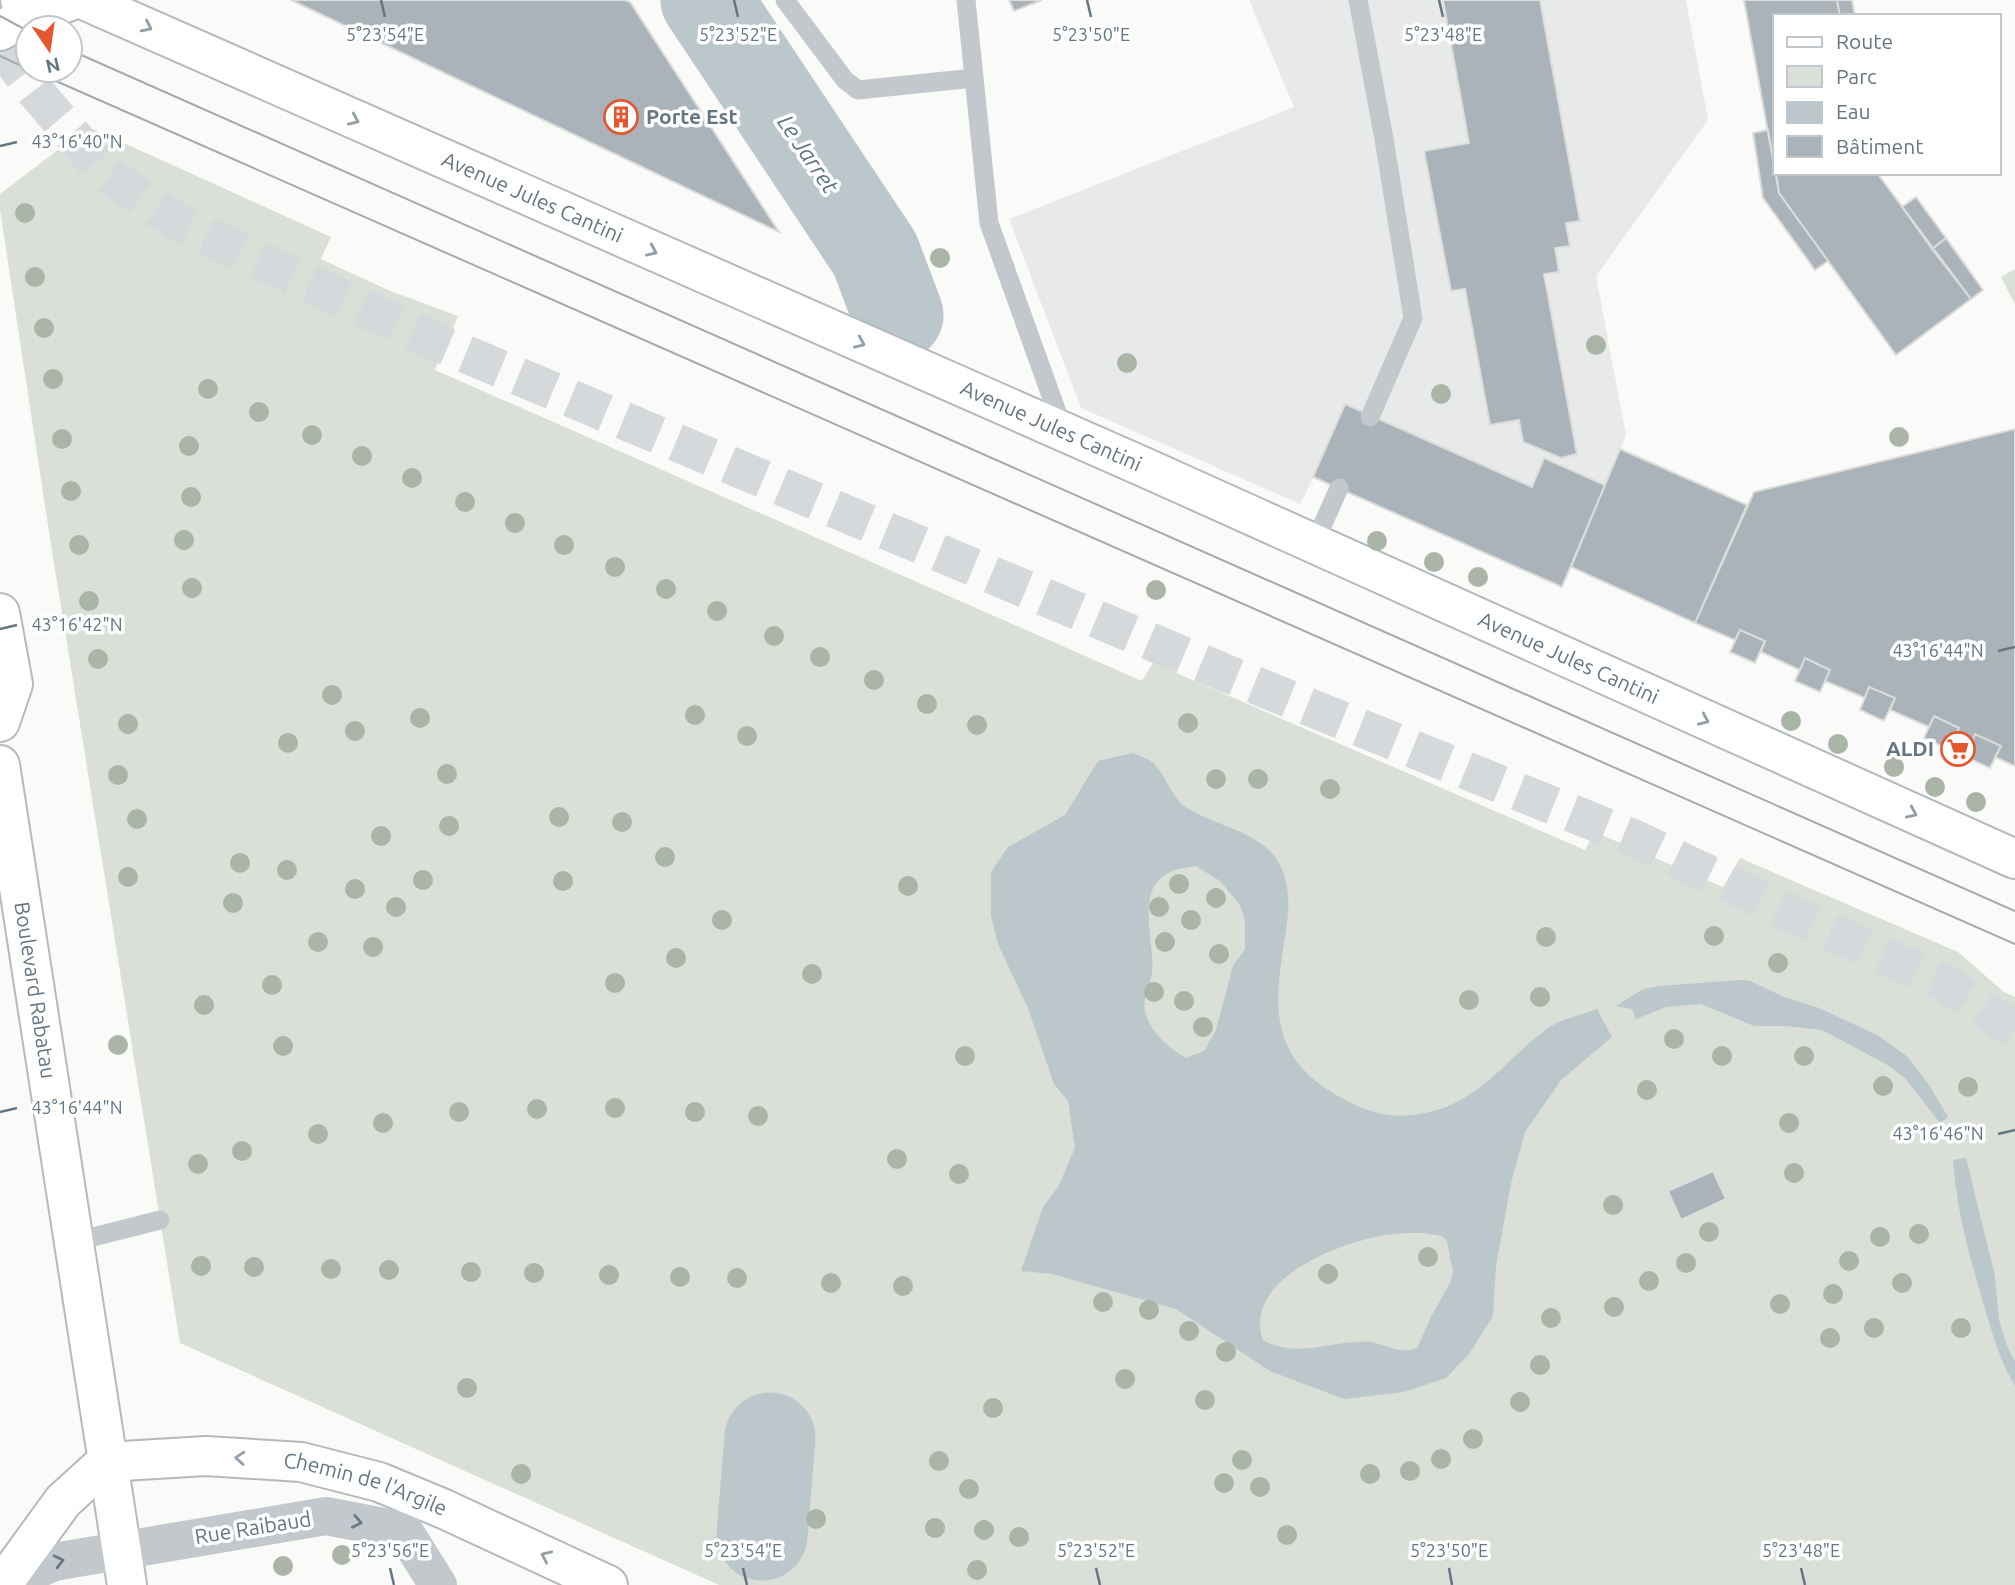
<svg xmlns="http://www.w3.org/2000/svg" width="2015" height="1585" viewBox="0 0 2015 1585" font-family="Ubuntu,sans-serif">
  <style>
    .built { fill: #e8e9e9 }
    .green { fill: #dadfd7 }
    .water { fill: #bbc7cb; fill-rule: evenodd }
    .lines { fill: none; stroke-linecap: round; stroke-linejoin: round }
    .river { stroke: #bbc7cb; stroke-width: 91 }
    .building { fill: #aab3b9; stroke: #dcdcda; stroke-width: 2 }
    .highway-tunnel { stroke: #d5d9db; stroke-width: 38; stroke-dasharray: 38 19; stroke-linecap: butt }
    .secondary-casing { stroke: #b3babf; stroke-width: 42 }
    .primary-casing { stroke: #b5babe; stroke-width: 42 }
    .lane { stroke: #c3c8cc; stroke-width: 19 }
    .street { stroke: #c3c8cc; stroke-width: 38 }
    .secondary { stroke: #fff; stroke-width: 38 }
    .primary { stroke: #fff; stroke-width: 38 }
    .tram { stroke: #a2aab0; stroke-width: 2 }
    .tree { fill: #aab4a7 }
    .oneway { stroke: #939fa8 }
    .oneway2 { stroke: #6a7a87 }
    .ticks { fill: none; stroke: #657683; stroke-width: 2.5 }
    .labels { text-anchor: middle; stroke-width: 7; stroke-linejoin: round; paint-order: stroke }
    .poi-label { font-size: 21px; font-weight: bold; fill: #657683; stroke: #fff; text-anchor: start }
    .street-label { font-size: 21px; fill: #657683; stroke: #fff }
    .water-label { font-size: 23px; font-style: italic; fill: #60757c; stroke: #fff }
    .ticks-label { font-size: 18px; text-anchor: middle; fill: #657683; stroke: #fff; stroke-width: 7; stroke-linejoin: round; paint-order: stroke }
  </style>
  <rect width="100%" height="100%" fill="#fafaf8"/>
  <!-- built -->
  <path class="built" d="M 1249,0 L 1686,0 L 1708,120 L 1596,276 L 1626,435 L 1562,586 L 1314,477 L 1300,504 L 1081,408 L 1009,219 L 1294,107 Z"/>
  <!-- green -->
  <path class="green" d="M 93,129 L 331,237 L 321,259 L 388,290 L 458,316 L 435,370 L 1142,681 L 1153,663 L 1585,850 L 1595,832 L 1723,887 L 1740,858 L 1958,952 L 2004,992 L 2015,997 L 2015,1585 L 719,1585 L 180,1343 L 49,532 L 0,210 L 0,194 L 67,143 Z
    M 2015,269 L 2015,305 L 2001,277 Z"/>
  <!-- water -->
  <path class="water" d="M 1133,753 C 1139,756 1146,758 1152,762 C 1166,774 1171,798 1187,808 C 1217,827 1268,833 1282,869 C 1294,900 1286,926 1282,957 C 1272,1021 1279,1062 1338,1096 C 1372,1115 1395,1121 1434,1111 C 1481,1098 1507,1059 1544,1031 C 1559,1019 1579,1016 1597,1009 L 1612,1037 L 1561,1080 L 1525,1132 L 1511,1183 L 1496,1266 L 1493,1316 L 1469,1354 L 1446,1378 L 1404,1392 L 1344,1399 L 1270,1371 L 1176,1309 L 1052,1274 L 1021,1271 L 1043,1207 L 1058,1187 L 1075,1148 L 1068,1101 L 1054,1084 L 1028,1008 L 998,944 L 991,916 L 991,872 L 1008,847 L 1065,815 L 1098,761 ZM 1196,866 L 1220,881 L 1239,904 L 1245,919 L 1245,949 L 1233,966 L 1216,1030 L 1204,1051 L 1186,1058 C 1171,1049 1155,1037 1148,1020 C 1139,1001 1149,991 1152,973 C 1156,943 1133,889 1170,872 C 1177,868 1188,868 1196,866 ZM 1424,1233 L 1442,1236 L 1447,1241 L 1453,1272 L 1451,1281 L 1433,1313 L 1417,1348 C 1400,1355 1386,1344 1370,1342 C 1335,1339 1296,1360 1263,1340 C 1242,1279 1339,1243 1385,1235 C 1398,1233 1411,1233 1424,1233 Z
    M 1740,980 L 1750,981 L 1784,997 L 1819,1008 L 1877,1035 L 1908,1057 L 1929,1085 L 1948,1117 L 1940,1123 L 1905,1078 L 1886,1064 L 1822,1030 L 1786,1026 L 1754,1026 L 1701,1004 L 1666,1007 L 1636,1019 L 1632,1009 L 1616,1006 L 1643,989 L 1660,986 Z
    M 1966,1158 L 1995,1276 L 1999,1320 L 2007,1346 L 2015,1361 L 2015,1386 C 2000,1361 1992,1333 1984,1305 C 1970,1258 1956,1209 1953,1160 Z"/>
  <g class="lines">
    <!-- river -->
    <path class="river" d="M 706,0 L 875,254 L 898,315
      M 762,1535 L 770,1438"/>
  </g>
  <!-- building -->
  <path class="building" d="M 291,0 L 625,0 L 630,2 L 779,232 Z
    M 1009,0 L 1042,0 L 1014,11 Z
    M 1443,0 L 1540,0 L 1580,221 L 1566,223 L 1570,246 L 1555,248 L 1559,272 L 1544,274 L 1577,454 L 1561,458 L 1523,442 L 1519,420 L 1490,425 L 1465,289 L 1451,291 L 1424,151 L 1469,143 Z
    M 1744,0 L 1837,0 L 1840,16 L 1775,16 L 1775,171 Z
    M 1837,0 L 1852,0 L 1855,16 L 1840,16 Z
    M 1768,130 L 1779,193 L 1828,261 L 1815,270 L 1763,198 L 1753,133 Z
    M 1776,173 L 1877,173 L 1971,299 L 1896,355 L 1779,193 Z
    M 1916,197 L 1946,238 L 1932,249 L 1902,207 Z
    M 1946,238 L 1983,290 L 1971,299 L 1932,249 Z
    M 1345,404 L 1532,487 L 1544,458 L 1605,485 L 1562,587 L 1313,477 Z
    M 2015,429 L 2015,766 L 1995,757 L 2001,746 L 1975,734 L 1970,746 L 1955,738 L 1959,728 L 1934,716 L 1929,727 L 1890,710 L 1895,698 L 1869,687 L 1865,698 L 1825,681 L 1830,670 L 1805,658 L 1800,670 L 1761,652 L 1765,641 L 1740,630 L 1735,640 L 1695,623 L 1754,492 Z
    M 1620,449 L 1747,505 L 1695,623 L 1571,567 Z
    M 1740,630 L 1765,641 L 1755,663 L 1730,652 Z
    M 1805,658 L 1830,670 L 1820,692 L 1795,681 Z
    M 1869,687 L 1895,698 L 1884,721 L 1860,710 Z
    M 1934,716 L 1959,728 L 1955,738 L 1970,746 L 1975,734 L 2001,746 L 1990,768 L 1924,738 Z
    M 1713,1171 L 1726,1199 L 1681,1220 L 1668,1191 Z"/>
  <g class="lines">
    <!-- highway-tunnel -->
    <path class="highway-tunnel" d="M 0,45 L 35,91 L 105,173 L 179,223 L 439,343 L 1235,677 L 1633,838 L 1786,911 L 1946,984 L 2015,1030"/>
    <!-- secondary casing -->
    <g class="secondary-casing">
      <g id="secondary">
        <path id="s1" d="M 84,0 L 1146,468 L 2015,859"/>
        <path d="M 27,17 L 73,0"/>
        <path id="s2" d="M 2,1585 L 63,1501 L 106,1462 L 206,1456 L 301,1462 L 379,1482 L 444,1509 L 608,1585"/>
      </g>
    </g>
    <!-- primary casing -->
    <g class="primary-casing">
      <g id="primary">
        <path d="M 0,31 L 27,17 L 20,0"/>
        <path d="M 0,613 L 13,684 L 0,722"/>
        <path id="s3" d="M 0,765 L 127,1585"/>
      </g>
    </g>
    <!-- lane -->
    <path class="lane" d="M 785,0 L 845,80 L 858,90 L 974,78
      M 966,0 L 989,223 L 1063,429
      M 1358,0 L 1384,139 L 1413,318 L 1370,417
      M 1314,544 L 1339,488
      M 73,1242 L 160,1220"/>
    <!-- street -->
    <path class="street" d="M 2,1585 L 54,1562 L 326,1516 L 404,1531 L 438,1585"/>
    <!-- secondary -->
    <use href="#secondary" class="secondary"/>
    <!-- primary -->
    <use href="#primary" class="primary"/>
    <!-- tram -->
    <path class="tram" d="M 0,16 L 28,31
      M 70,50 L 2015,911
      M 0,56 L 28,69
      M 31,70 L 2015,944"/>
  </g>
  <!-- trees -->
  <g class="tree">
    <circle cx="25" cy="213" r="10"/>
    <circle cx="940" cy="258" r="10"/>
    <circle cx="35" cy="277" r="10"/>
    <circle cx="44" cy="328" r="10"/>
    <circle cx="1596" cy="345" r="10"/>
    <circle cx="1127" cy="363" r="10"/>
    <circle cx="53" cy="379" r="10"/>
    <circle cx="208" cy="389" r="10"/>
    <circle cx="1441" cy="394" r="10"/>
    <circle cx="259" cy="412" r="10"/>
    <circle cx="312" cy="435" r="10"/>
    <circle cx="1899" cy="437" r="10"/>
    <circle cx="62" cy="439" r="10"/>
    <circle cx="189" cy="446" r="10"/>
    <circle cx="362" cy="456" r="10"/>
    <circle cx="412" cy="478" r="10"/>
    <circle cx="71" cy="491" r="10"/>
    <circle cx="191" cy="497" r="10"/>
    <circle cx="465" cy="502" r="10"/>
    <circle cx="515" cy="523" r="10"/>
    <circle cx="184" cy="540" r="10"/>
    <circle cx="1377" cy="541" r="10"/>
    <circle cx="79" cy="545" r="10"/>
    <circle cx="564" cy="545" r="10"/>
    <circle cx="1434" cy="562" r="10"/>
    <circle cx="615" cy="567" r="10"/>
    <circle cx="1478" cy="577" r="10"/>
    <circle cx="192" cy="588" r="10"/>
    <circle cx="666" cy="589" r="10"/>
    <circle cx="1156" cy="590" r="10"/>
    <circle cx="89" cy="601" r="10"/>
    <circle cx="717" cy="611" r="10"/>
    <circle cx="774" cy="636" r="10"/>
    <circle cx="820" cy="657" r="10"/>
    <circle cx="98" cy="659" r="10"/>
    <circle cx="874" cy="680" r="10"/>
    <circle cx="332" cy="695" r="10"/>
    <circle cx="927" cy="704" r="10"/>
    <circle cx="695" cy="715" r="10"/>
    <circle cx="420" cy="718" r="10"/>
    <circle cx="1791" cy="721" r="10"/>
    <circle cx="1188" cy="723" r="10"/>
    <circle cx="128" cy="724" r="10"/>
    <circle cx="977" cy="725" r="10"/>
    <circle cx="355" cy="731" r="10"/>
    <circle cx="747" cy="736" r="10"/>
    <circle cx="288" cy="743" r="10"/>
    <circle cx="1838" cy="744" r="10"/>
    <circle cx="1894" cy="767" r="10"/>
    <circle cx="447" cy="774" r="10"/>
    <circle cx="118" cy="775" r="10"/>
    <circle cx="1216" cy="779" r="10"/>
    <circle cx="1258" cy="779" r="10"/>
    <circle cx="1935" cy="787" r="10"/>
    <circle cx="1330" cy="789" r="10"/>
    <circle cx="1976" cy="802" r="10"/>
    <circle cx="559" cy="817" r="10"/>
    <circle cx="137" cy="819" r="10"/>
    <circle cx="622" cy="822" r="10"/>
    <circle cx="449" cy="826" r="10"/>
    <circle cx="381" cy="836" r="10"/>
    <circle cx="665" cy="857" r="10"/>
    <circle cx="240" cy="863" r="10"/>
    <circle cx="287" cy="870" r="10"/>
    <circle cx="128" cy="877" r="10"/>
    <circle cx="423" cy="880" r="10"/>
    <circle cx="563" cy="881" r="10"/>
    <circle cx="1179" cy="884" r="10"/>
    <circle cx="908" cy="886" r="10"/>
    <circle cx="355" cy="889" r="10"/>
    <circle cx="1216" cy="898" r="10"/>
    <circle cx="233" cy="903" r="10"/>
    <circle cx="396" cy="907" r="10"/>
    <circle cx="1159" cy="907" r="10"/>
    <circle cx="722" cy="920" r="10"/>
    <circle cx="1191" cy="920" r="10"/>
    <circle cx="1714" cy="936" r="10"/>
    <circle cx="1546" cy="937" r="10"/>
    <circle cx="318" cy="942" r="10"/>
    <circle cx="1165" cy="942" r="10"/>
    <circle cx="373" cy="947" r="10"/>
    <circle cx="1219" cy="954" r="10"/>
    <circle cx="676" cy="958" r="10"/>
    <circle cx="1778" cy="963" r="10"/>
    <circle cx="812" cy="974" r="10"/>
    <circle cx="615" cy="983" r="10"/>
    <circle cx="272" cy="985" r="10"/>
    <circle cx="1154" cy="992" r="10"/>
    <circle cx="1540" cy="997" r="10"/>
    <circle cx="1469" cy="1000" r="10"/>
    <circle cx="1184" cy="1001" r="10"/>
    <circle cx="204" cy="1005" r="10"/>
    <circle cx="1203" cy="1027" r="10"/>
    <circle cx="1674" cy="1039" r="10"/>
    <circle cx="118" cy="1045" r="10"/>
    <circle cx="283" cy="1046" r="10"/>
    <circle cx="965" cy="1056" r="10"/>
    <circle cx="1722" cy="1056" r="10"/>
    <circle cx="1804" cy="1056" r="10"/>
    <circle cx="1883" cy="1086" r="10"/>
    <circle cx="1968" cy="1087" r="10"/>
    <circle cx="1647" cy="1090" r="10"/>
    <circle cx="615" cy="1108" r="10"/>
    <circle cx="537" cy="1109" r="10"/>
    <circle cx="459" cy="1112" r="10"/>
    <circle cx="695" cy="1112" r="10"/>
    <circle cx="758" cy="1116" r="10"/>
    <circle cx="383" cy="1123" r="10"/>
    <circle cx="1789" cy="1123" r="10"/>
    <circle cx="318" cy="1134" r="10"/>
    <circle cx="242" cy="1151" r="10"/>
    <circle cx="897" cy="1159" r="10"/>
    <circle cx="198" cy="1164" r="10"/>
    <circle cx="1794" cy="1173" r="10"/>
    <circle cx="959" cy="1174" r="10"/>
    <circle cx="1613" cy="1205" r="10"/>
    <circle cx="1709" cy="1232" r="10"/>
    <circle cx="1919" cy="1234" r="10"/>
    <circle cx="1880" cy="1237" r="10"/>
    <circle cx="1428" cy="1257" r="10"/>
    <circle cx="1849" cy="1261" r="10"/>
    <circle cx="1686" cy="1263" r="10"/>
    <circle cx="201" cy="1266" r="10"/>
    <circle cx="254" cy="1267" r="10"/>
    <circle cx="331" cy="1269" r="10"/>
    <circle cx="389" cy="1270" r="10"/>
    <circle cx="471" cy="1272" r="10"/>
    <circle cx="534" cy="1273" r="10"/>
    <circle cx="1328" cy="1274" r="10"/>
    <circle cx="609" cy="1275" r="10"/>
    <circle cx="680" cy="1277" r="10"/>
    <circle cx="737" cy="1278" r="10"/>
    <circle cx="1649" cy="1281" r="10"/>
    <circle cx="831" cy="1283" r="10"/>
    <circle cx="1902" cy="1283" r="10"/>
    <circle cx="903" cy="1286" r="10"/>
    <circle cx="1833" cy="1294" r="10"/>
    <circle cx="1103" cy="1302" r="10"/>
    <circle cx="1780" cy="1304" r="10"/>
    <circle cx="1614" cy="1307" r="10"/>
    <circle cx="1149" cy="1310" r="10"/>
    <circle cx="1551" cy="1318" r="10"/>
    <circle cx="1874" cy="1328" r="10"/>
    <circle cx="1961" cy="1328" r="10"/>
    <circle cx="1189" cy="1331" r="10"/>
    <circle cx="1830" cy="1338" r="10"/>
    <circle cx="1226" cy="1352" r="10"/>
    <circle cx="1540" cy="1365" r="10"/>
    <circle cx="1125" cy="1379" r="10"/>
    <circle cx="467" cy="1388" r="10"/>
    <circle cx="1205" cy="1400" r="10"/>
    <circle cx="1520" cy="1402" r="10"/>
    <circle cx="993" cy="1408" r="10"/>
    <circle cx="1473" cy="1439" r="10"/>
    <circle cx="1441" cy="1459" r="10"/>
    <circle cx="1242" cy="1460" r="10"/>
    <circle cx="939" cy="1461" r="10"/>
    <circle cx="1410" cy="1471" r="10"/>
    <circle cx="521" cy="1474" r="10"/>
    <circle cx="1370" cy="1474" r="10"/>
    <circle cx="1224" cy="1483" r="10"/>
    <circle cx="1260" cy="1487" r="10"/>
    <circle cx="969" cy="1489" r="10"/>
    <circle cx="816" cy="1519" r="10"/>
    <circle cx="935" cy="1528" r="10"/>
    <circle cx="984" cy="1530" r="10"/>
    <circle cx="1287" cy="1535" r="10"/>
    <circle cx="1019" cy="1537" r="10"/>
    <circle cx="342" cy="1555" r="10"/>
    <circle cx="283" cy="1566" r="10"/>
    <circle cx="977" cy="1570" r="10"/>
  </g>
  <!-- one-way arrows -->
  <defs><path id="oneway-chevron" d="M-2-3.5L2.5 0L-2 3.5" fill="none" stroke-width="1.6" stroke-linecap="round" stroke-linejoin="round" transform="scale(1.75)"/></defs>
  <g class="oneway">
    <use href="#oneway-chevron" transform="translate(147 27) rotate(26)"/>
    <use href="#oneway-chevron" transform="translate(354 120) rotate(24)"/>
    <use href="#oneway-chevron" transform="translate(652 251) rotate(24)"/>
    <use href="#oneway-chevron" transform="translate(860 343) rotate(24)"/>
    <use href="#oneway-chevron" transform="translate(1704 720) rotate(24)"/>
    <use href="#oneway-chevron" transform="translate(1912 813) rotate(24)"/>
    <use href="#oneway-chevron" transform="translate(240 1458) rotate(-176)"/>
    <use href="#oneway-chevron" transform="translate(546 1556) rotate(-155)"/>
  </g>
  <g class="oneway2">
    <use href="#oneway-chevron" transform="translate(357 1522) rotate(11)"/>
    <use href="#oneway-chevron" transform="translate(59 1561) rotate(-14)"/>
  </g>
  <!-- ticks -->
  <path class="ticks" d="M 381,0 L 385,17M 734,0 L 738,17M 1087,0 L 1091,17M 1439,0 L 1443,17M 0,146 L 17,142M 0,629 L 17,625M 1998,651 L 2015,647M 0,1112 L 17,1108M 1998,1134 L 2015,1130M 390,1568 L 394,1585M 743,1568 L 747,1585M 1096,1568 L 1100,1585M 1449,1568 L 1452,1585M 1801,1568 L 1805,1585"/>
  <!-- icons -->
  <defs>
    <g id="building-ring" transform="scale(1.75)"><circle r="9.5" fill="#fff" stroke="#e4572e" stroke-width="1.5"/><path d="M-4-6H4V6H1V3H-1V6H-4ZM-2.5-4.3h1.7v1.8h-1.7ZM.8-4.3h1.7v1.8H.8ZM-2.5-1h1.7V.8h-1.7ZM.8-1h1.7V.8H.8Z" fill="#e4572e"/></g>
    <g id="supermarket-ring" transform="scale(1.75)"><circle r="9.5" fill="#fff" stroke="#e4572e" stroke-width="1.5"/><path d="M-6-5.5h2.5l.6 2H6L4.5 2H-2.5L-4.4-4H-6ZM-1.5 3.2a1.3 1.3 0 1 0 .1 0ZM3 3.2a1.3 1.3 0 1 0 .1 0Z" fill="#e4572e"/></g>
  </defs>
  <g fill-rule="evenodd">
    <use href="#building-ring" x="621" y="117"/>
    <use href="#supermarket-ring" x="1958" y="749"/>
  </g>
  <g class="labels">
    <!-- poi labels -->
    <g class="poi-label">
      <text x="646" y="124">Porte Est</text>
      <text x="1934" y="756" text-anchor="end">ALDI</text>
    </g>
    <!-- street labels -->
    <g class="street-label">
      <text dy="7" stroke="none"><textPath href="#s1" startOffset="490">Avenue Jules Cantini</textPath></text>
      <text dy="7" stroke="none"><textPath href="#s1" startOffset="1057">Avenue Jules Cantini</textPath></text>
      <text dy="7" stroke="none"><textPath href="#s1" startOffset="1624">Avenue Jules Cantini</textPath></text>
      <text dy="7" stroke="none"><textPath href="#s3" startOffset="228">Boulevard Rabatau</textPath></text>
      <text dy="7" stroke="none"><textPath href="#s2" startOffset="425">Chemin de l'Argile</textPath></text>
      <text transform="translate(253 1528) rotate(-9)" y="7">Rue Raibaud</text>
    </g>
    <!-- water labels -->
    <g class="water-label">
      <text transform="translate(808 154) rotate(56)" y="8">Le Jarret</text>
    </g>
  </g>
  <g class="ticks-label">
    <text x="385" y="41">5°23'54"E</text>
    <text x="738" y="41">5°23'52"E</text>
    <text x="1091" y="41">5°23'50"E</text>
    <text x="1443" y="41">5°23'48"E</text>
    <text x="77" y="148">43°16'40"N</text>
    <text x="77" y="631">43°16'42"N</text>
    <text x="1938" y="657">43°16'44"N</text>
    <text x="77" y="1114">43°16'44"N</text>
    <text x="1938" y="1140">43°16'46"N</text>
    <text x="390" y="1557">5°23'56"E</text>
    <text x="743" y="1557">5°23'54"E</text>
    <text x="1096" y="1557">5°23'52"E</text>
    <text x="1449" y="1557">5°23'50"E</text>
    <text x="1801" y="1557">5°23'48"E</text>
  </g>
  <!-- legend -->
  <rect x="1773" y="14" width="228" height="161" fill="#ffffff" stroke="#c1c8cd" stroke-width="2"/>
  <rect x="1787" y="37" width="35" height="10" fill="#ffffff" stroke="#c1c8cd" stroke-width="2"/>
  <text x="1836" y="49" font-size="21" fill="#657683">Route</text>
  <rect x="1787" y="66" width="35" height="21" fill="#dadfd7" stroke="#c1c8cd" stroke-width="2"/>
  <text x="1836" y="84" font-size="21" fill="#657683">Parc</text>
  <rect x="1787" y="102" width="35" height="21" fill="#bbc7cb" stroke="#c1c8cd" stroke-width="2"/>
  <text x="1836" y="119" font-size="21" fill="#657683">Eau</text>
  <rect x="1787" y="136" width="35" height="21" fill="#aab3b9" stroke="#c1c8cd" stroke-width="2"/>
  <text x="1836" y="154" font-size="21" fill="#657683">Bâtiment</text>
  <!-- north arrow -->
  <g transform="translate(49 49) rotate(167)"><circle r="33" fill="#ffffff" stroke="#c1c8cd" stroke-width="2"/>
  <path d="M0-5L12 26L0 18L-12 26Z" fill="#e4572e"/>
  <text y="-10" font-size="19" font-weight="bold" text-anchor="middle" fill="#657683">N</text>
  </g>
</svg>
